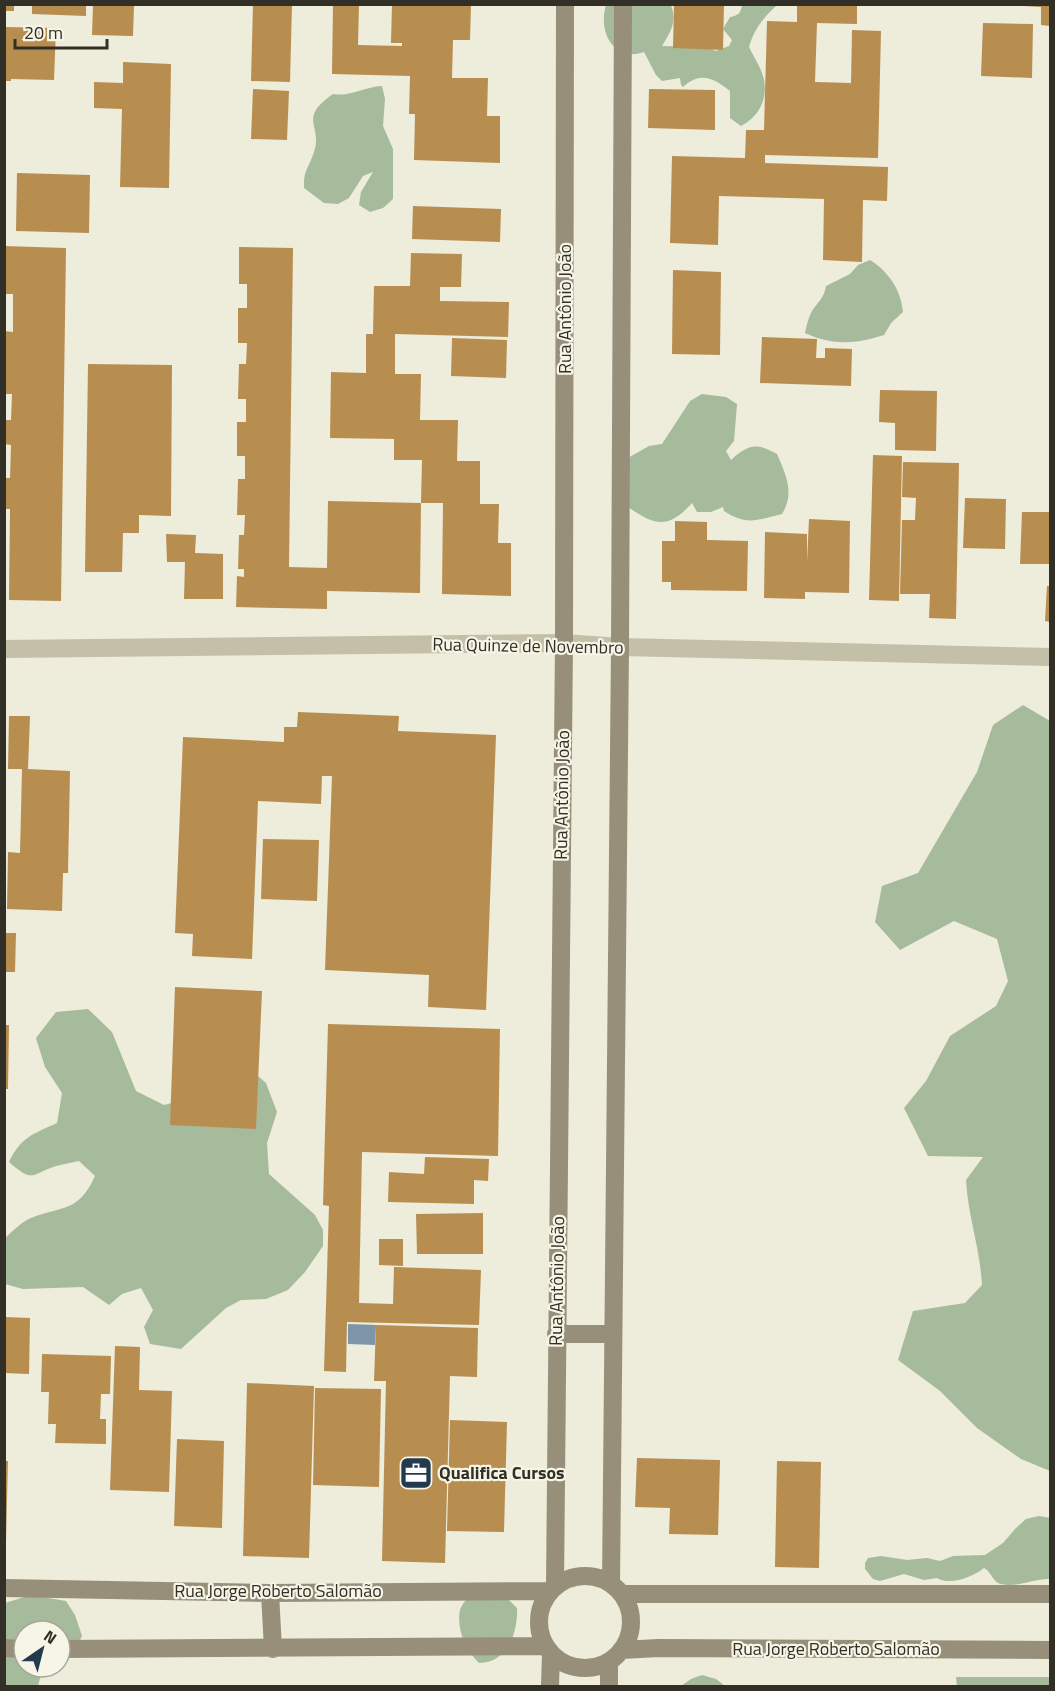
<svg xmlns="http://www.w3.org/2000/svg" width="1055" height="1691" viewBox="0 0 1055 1691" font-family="'Titillium Web',sans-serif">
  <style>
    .green { fill: #a5bb9c }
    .water { fill: #7d96a7 }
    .building { fill: #b78e50 }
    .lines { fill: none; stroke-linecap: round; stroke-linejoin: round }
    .street { stroke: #c4bfa8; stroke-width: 18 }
    .secondary { stroke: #978f7a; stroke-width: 18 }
    .labels { text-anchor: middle; stroke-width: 4.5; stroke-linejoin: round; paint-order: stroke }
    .street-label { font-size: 18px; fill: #322f27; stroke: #f6f5e6 }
    .poi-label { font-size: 18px; font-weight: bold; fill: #322f27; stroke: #f6f5e6; text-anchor: start }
  </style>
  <rect width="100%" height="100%" fill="#eeecda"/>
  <!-- green -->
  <path class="green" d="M 606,5 L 671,5 C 677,22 671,31 662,46 L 705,47 L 716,51 L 729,46 L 732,40 L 723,29 L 730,17 C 738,16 741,13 742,5 L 777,5 C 764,17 754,29 749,47 C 753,56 759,64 762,73 C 770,94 761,116 741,126 L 730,118 L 730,91 C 714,78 700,71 683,87 L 681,85 L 680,78 L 662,81 L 656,75 L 644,52 C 640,53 634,55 630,54 C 606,51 600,24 606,5 Z
    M 382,86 L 385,99 L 383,126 L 393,149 L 393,199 L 383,208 L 370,212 L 359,205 L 361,192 L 373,172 L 363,176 L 349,198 L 338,204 L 324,203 L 304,188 C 303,170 309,168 314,152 C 323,125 297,119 333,94 C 351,97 364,87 382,86 Z
    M 870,260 C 889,272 901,290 903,312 L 891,323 L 884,335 C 856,344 833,346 805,333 C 807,324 809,315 814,308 C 820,300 824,297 826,286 L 850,274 L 858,265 Z
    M 702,394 L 726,397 L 737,404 L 734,441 L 726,451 L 731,460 C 748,445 756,442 777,454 C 786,475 795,493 782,514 C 757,520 747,526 724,511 L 723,507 L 711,512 L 697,512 L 692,503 C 666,532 653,524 625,505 L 626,459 L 649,446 L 662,444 L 690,401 Z
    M 1023,705 L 1050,721 L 1050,1471 L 1021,1459 L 977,1428 L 940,1391 L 898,1360 L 913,1311 L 965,1303 L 982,1285 C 980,1247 968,1217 966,1180 L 983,1157 L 928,1156 L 904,1108 L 926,1081 L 950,1036 L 996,1006 L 1008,981 L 997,939 L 954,921 L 900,950 L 875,922 L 882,886 L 918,873 L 977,772 L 993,725 Z
    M 88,1009 L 112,1032 L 136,1091 L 164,1105 L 194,1097 L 243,1063 L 266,1083 L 277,1112 L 267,1143 L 269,1174 L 315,1215 L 323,1230 L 323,1246 L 305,1272 L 288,1290 L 266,1299 L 241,1300 L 226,1308 L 181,1349 L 150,1344 L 144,1327 L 153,1310 L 141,1288 L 122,1294 L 109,1305 L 83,1287 L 23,1289 L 5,1284 L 4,1239 C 12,1232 21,1222 31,1218 C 64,1205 78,1213 95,1176 L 79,1161 C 71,1163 63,1164 56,1166 C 31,1174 34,1184 9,1162 C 21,1137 33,1134 57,1123 L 62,1093 L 45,1067 L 36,1038 L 56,1012 Z
    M 1039,1516 L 1050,1518 L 1050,1579 C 1034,1578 1018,1588 1001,1584 C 992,1582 992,1572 984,1568 C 973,1577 949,1586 937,1578 L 924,1580 L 904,1574 L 880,1581 L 873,1579 L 865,1569 L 865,1563 L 868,1558 L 881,1556 L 907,1560 L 927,1558 L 940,1561 L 953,1556 L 985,1555 L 1003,1543 L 1016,1528 L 1026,1519 Z
    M 470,1594 L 503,1594 L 517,1608 C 518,1632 508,1663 479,1663 C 466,1651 456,1629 460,1610 C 462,1604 467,1599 470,1594 Z
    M 31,1595 L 66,1601 L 75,1615 L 82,1636 L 73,1654 L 60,1655 L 60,1631 L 24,1631 L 24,1667 L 43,1667 L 38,1686 L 5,1686 L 5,1603 Z
    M 702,1675 L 716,1679 L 725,1686 L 681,1686 L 691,1679 Z
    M 956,1677 L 1050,1677 L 1050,1686 L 957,1686 Z"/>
  <!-- water -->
  <path class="water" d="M 348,1324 L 376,1325 L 375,1345 L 348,1344 Z"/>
  <!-- building -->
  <path class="building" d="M 4,4 L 14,4 L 14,11 L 4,11 Z
    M 32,4 L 86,4 L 86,16 L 32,14 Z
    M 253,4 L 292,4 L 290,82 L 251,81 Z
    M 333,4 L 359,4 L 358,45 L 402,46 L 402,43 L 391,43 L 392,4 L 471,4 L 470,40 L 453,40 L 452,78 L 488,78 L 487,116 L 500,116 L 500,163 L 414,160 L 415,114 L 409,114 L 410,76 L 332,74 Z
    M 674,4 L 724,4 L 723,50 L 673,48 Z
    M 797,4 L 857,4 L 857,24 L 817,23 L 815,82 L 851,83 L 852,30 L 881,31 L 878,158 L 765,155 L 765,163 L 888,167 L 887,201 L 863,200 L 862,262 L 823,260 L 824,199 L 719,196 L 718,245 L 670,243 L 672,156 L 745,158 L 746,130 L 764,130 L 767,21 L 797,22 Z
    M 1023,4 L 1050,4 L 1050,26 L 1041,25 L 1041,7 L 1023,6 Z
    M 93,5 L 134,5 L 133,36 L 92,35 Z
    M 983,23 L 1033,24 L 1032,78 L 981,76 Z
    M 4,27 L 56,28 L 54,80 L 11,79 L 11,81 L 4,81 Z
    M 123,62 L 171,64 L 169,188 L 120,187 L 122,109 L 94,108 L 94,82 L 123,83 Z
    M 253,89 L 289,91 L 287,140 L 251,139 Z
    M 649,89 L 715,90 L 715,130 L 648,128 Z
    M 17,173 L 90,175 L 89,233 L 16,231 Z
    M 413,206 L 501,209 L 500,242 L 412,239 Z
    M 4,246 L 66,248 L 61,601 L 9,600 L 10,509 L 4,509 L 4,478 L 10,478 L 11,445 L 4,444 L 4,420 L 11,420 L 12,394 L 4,394 L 4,331 L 13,332 L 13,294 L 4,294 Z
    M 239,247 L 293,248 L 289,567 L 327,568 L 328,501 L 421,503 L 420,593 L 327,591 L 327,609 L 236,607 L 237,576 L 244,577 L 244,569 L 238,569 L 239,535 L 244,535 L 245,515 L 237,515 L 238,479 L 245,479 L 245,456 L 237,456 L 237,422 L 246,422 L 246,399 L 238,399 L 239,364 L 246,364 L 247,343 L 238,343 L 238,308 L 247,308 L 247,284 L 239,284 Z
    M 411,253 L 462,254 L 461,287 L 440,287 L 440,301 L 509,302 L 508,337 L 395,334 L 395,374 L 421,374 L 420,420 L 458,420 L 457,461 L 480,461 L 480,504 L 499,504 L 498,543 L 511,543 L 511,596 L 442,594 L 443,503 L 421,503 L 422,460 L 394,460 L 394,439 L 330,438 L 331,372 L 366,373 L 366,334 L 373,334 L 374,286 L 410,286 Z
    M 673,270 L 721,272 L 720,355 L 672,354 Z
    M 762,337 L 817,339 L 816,358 L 825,358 L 825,348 L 852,349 L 851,386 L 760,383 Z
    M 452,338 L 507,340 L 506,378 L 451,376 Z
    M 88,364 L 172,365 L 171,516 L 139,515 L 139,533 L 123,533 L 122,572 L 85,572 Z
    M 880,390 L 937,391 L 936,451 L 895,450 L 895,423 L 879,422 Z
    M 873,455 L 902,456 L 899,601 L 869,600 Z
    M 903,462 L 959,463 L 956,619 L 929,618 L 930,594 L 900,594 L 902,520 L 915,520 L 916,498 L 902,497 Z
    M 965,498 L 1006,499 L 1005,549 L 963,548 Z
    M 1022,512 L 1050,512 L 1050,564 L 1020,564 Z
    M 809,519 L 850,521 L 849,593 L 805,592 L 805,599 L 764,598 L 765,532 L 807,534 L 807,562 Z
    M 675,521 L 707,522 L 707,540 L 748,541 L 747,591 L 671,590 L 671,582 L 662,582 L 662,541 L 675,541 Z
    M 166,534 L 196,535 L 195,553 L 223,554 L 223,599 L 184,599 L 185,562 L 167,562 Z
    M 1047,586 L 1050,586 L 1050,622 L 1045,621 Z
    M 298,712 L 399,716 L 398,731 L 496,735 L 486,1010 L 428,1007 L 429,975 L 325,970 L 332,776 L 322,776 L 321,804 L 258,801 L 252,959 L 192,956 L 193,934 L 175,933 L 183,737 L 284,742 L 284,727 L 297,727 Z
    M 9,716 L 30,716 L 28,769 L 70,771 L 68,873 L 63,873 L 62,911 L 7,909 L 8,852 L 20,853 L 22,769 L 8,769 Z
    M 263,839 L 319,840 L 317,901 L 261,899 Z
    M 5,933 L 16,933 L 15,972 L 5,972 Z
    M 175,987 L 262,991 L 256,1129 L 170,1125 Z
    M 328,1024 L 500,1029 L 498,1156 L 362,1152 L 359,1303 L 393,1304 L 394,1267 L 481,1270 L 479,1325 L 347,1322 L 346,1372 L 324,1371 L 329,1206 L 323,1205 Z
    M 4,1025 L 9,1025 L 8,1089 L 4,1089 Z
    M 425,1157 L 489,1159 L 488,1181 L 474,1180 L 474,1204 L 388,1202 L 389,1172 L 424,1174 Z
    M 483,1213 L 483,1254 L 417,1254 L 416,1214 Z
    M 379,1239 L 403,1239 L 403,1266 L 379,1265 Z
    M 4,1317 L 30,1318 L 29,1374 L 4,1373 Z
    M 376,1325 L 478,1328 L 477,1377 L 450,1376 L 445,1563 L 382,1561 L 386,1381 L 374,1381 Z
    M 115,1346 L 140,1347 L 139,1390 L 172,1391 L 169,1492 L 110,1490 Z
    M 42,1354 L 111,1356 L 110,1394 L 101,1394 L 100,1419 L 106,1419 L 106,1444 L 55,1443 L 56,1424 L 48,1424 L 49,1392 L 41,1392 Z
    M 247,1383 L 314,1386 L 309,1558 L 243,1556 Z
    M 315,1388 L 381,1389 L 379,1487 L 313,1485 Z
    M 450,1420 L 507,1422 L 504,1532 L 447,1531 Z
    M 177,1439 L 224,1441 L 222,1528 L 174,1526 Z
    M 637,1458 L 720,1460 L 718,1535 L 669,1534 L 670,1508 L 635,1507 Z
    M 4,1461 L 8,1461 L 6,1543 L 4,1543 Z
    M 777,1461 L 821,1462 L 819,1568 L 775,1567 Z"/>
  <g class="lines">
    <!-- street -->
    <path class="street" d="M 4,649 L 564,643 L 620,647 L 1050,657"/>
    <!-- secondary -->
    <path class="secondary" d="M 556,1334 L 613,1334
      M539 1622a46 46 0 1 1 92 0a46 46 0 1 1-92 0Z
      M 611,1584 L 620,647 L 623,4
      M 555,1586 L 564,643 L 565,4
      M 4,1588 L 270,1593 L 551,1591
      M 270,1593 L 273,1649
      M 622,1594 L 1050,1594
      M 4,1648 L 24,1649
      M 60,1649 L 546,1646
      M 622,1650 L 658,1648 L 1050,1650
      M 550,1686 L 551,1654
      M 609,1686 L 609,1662"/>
  </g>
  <!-- icons -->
  <defs>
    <g id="office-square" transform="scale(1.725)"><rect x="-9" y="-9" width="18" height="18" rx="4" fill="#223b4e" stroke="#f6f5e6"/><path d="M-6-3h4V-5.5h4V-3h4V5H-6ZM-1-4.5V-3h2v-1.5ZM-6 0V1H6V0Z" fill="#fff"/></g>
  </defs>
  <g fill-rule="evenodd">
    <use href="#office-square" x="416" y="1473"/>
  </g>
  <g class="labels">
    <!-- street labels -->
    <g class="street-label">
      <text transform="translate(565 309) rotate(-90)" y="6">Rua Antônio João</text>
      <text transform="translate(528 646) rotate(1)" y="6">Rua Quinze de Novembro</text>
      <text transform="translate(562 795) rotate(-89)" y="6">Rua Antônio João</text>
      <text transform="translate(557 1281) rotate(-89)" y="6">Rua Antônio João</text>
      <text x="278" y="1597">Rua Jorge Roberto Salomão</text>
      <text x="836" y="1655">Rua Jorge Roberto Salomão</text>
    </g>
    <!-- poi labels -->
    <g class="poi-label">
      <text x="439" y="1479">Qualifica Cursos</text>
    </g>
  </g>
  <!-- border -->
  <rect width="1055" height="1691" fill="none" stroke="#322f27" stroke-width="12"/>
  <!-- north arrow -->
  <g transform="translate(42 1649) rotate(35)"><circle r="28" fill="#f6f5e6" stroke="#a8a69a" stroke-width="1.5"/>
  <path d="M0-4.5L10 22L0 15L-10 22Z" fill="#223b4e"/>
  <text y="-9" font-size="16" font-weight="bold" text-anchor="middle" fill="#322f27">N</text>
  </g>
  <!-- scale -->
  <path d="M15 39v9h92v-9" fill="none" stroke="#322f27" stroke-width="3"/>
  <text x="24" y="39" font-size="18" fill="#322f27" stroke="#f6f5e6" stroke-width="4.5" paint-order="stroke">20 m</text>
</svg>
